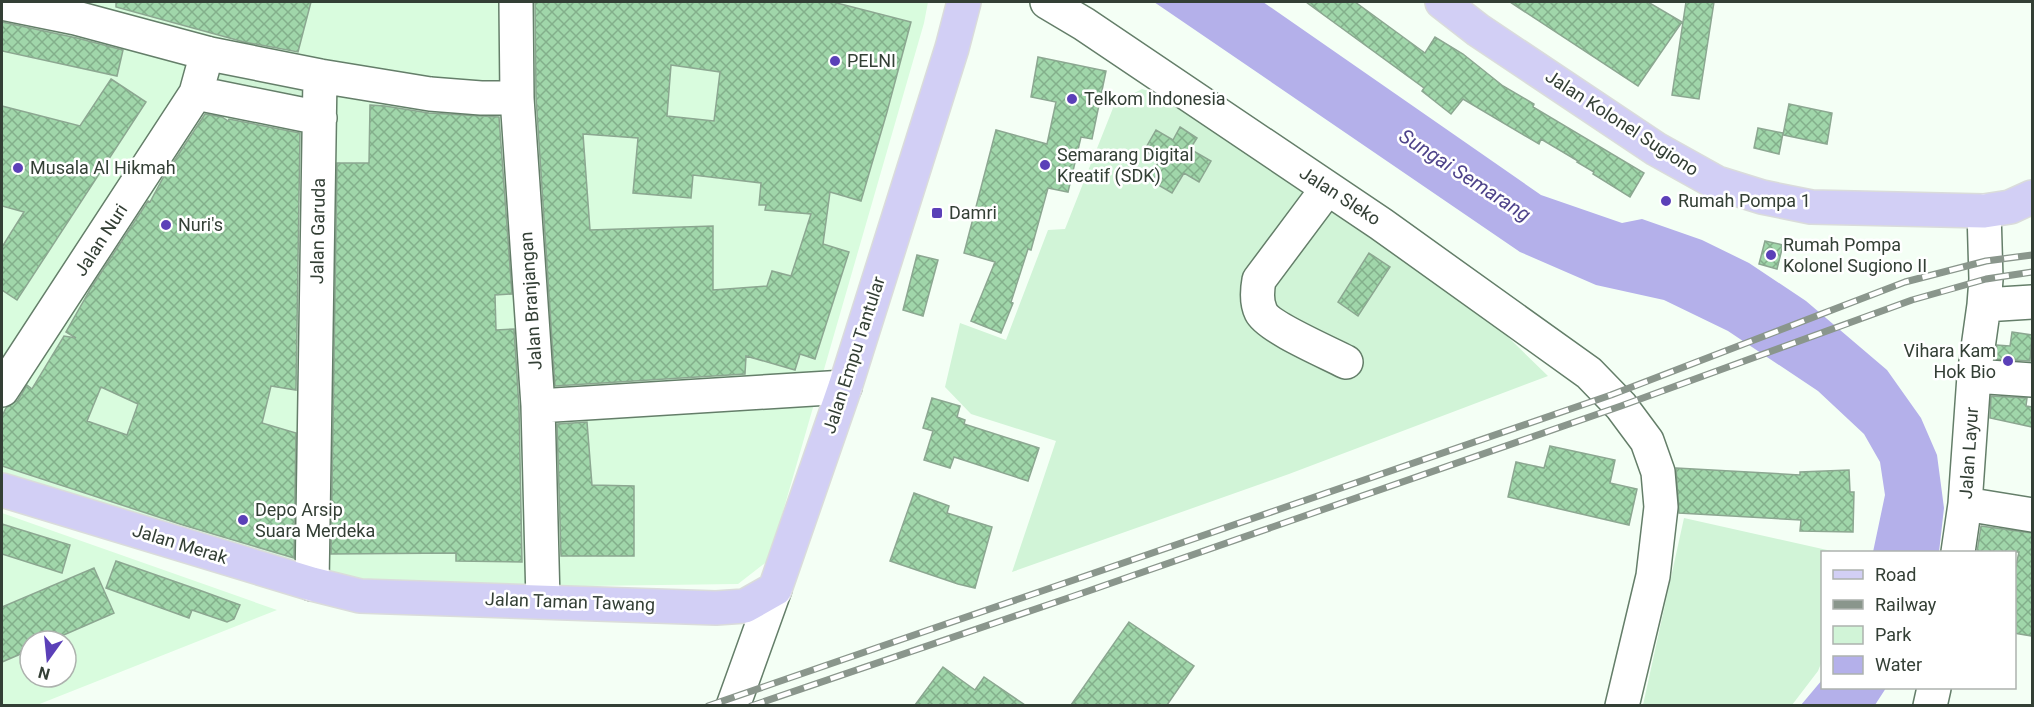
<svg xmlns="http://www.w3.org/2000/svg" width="2034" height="707" viewBox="0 0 2034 707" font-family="Roboto,sans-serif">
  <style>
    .built { fill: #d9fcde; fill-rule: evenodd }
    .green { fill: #d1f4d7 }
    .water { fill: #b4b0ea }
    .building { fill: url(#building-cross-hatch); stroke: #8ca791; stroke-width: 1.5; fill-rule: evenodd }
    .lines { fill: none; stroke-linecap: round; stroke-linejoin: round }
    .minor-casing { stroke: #647e69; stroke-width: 36 }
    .major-casing { stroke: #dadcdb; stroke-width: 36 }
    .minor { stroke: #fff; stroke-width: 33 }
    .major { stroke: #d2cff5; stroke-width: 33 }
    .rail-casing { stroke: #8a968c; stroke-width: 7 }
    .rail { stroke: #fff; stroke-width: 4.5; stroke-dasharray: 14; stroke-linecap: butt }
    .poi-dot { fill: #5b40b8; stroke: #fff; stroke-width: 2 }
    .labels { text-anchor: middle; stroke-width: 5; stroke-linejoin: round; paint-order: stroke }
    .poi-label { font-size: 18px; fill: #333f35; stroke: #fff; text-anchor: start }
    .street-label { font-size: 18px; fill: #333f35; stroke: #fff }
    .water-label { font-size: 20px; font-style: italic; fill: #4e438a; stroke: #fff }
  </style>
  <defs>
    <pattern id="building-cross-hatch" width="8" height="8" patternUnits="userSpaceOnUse" patternTransform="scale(1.5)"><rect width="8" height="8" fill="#a0d6aa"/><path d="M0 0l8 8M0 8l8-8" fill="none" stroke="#83af8b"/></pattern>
  </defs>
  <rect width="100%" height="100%" fill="#f4fff5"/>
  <!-- built -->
  <path class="built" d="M 2,2 L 928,2 L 924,23 L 769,560 L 738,584 L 498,587 L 330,577 L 2,481 Z
    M 2,513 L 277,610 L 37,705 L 2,706 ZM 30,641 L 66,641 L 66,677 L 30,677 Z"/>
  <!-- green -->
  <path class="green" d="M 218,64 L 304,78 L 298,111 L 212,97 Z
    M 1142,89 L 1176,99 L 1476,306 L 1548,376 L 1289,474 L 1012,572 L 1056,441 L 971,414 L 945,387 L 960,323 L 1006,340 L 1048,230 L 1065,229 L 1115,103 Z
    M 1684,518 L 1836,552 L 1822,552 L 1822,661 L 1818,671 L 1792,705 L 1643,705 Z"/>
  <!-- water -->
  <path class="water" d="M 1154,2 L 1263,2 L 1541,195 L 1622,223 L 1642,219 L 1702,240 L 1749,263 L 1806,301 L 1887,370 L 1921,418 L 1937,455 L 1944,508 L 1939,552 L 1873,552 L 1885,495 L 1880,462 L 1864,434 L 1818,391 L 1728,331 L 1664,300 L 1596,285 L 1520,252 Z
    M 1822,680 L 1822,688 L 1886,688 L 1875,705 L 1801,705 Z"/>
  <!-- building -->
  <path class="building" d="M 116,2 L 311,2 L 298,52 L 244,42 L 116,7 Z
    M 535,2 L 833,2 L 911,22 L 887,112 L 861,201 L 830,192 L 823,244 L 849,252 L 815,359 L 800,354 L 795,370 L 746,356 L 745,374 L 555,386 L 536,97 ZM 671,65 L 720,72 L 714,121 L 667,116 ZM 583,134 L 638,138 L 633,193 L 691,198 L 693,175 L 761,183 L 759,205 L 766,205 L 765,210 L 811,214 L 791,276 L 772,271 L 767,286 L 713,290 L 713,226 L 590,230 Z
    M 1306,2 L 1355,2 L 1425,53 L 1435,37 L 1463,54 L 1503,86 L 1534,104 L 1533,107 L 1644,173 L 1630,197 L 1593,174 L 1594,172 L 1577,162 L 1578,161 L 1541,139 L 1539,144 L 1463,99 L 1451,114 L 1422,91 L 1424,88 Z
    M 1510,2 L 1648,2 L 1682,22 L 1638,86 Z
    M 1686,2 L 1714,2 L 1699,99 L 1672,95 Z
    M 2,22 L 77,38 L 123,50 L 117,76 L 2,51 Z
    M 1038,57 L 1106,71 L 1092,139 L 1081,137 L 1068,192 L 1048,188 L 1031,250 L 1028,249 L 1011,302 L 1013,303 L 1001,333 L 971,321 L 995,262 L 964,253 L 996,130 L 1047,144 L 1056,102 L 1031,97 Z
    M 111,79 L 146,102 L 17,300 L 2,290 L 2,247 L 24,212 L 2,206 L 2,106 L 80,126 Z
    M 1789,104 L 1832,113 L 1827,144 L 1783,135 Z
    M 370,105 L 385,106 L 429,113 L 499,117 L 512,294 L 495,295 L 496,330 L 514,329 L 519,407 L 522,562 L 456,561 L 456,553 L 331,554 L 337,163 L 369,163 Z
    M 205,114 L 222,117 L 228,121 L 229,119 L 300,133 L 296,390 L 271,386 L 262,423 L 296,433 L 294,558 L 183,525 L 2,466 L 2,416 L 6,408 L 18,400 L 27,385 L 32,389 L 64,336 L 76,338 L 66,332 L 91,288 L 148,201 L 150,202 L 163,178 ZM 101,387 L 138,404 L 127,435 L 87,421 Z
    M 1180,127 L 1197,138 L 1190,149 L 1211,161 L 1199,182 L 1184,173 L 1172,193 L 1148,179 L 1160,160 L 1144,151 L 1156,130 L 1173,140 Z
    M 1758,128 L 1783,133 L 1779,154 L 1754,148 Z
    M 1765,241 L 1783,245 L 1777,269 L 1759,264 Z
    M 1369,253 L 1390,267 L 1358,316 L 1338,302 Z
    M 917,255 L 938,260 L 923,316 L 903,310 Z
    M 2012,332 L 2032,335 L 2030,361 L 1995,359 L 1997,345 L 2010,346 Z
    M 1991,396 L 2027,398 L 2026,406 L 2032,407 L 2032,427 L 1990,418 Z
    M 932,398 L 960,406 L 957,417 L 965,420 L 964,424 L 1039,448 L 1028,481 L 954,457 L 950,468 L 924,460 L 933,431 L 923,428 Z
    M 587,422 L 592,485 L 634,486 L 634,556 L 561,556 L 557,424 Z
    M 1550,446 L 1615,460 L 1610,483 L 1637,489 L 1629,525 L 1508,497 L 1516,462 L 1544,468 Z
    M 1676,468 L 1800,475 L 1800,472 L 1849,470 L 1850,492 L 1854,492 L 1853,532 L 1800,531 L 1801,520 L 1679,513 Z
    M 914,493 L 949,506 L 947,513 L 992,527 L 975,588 L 958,584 L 890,561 Z
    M 2,524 L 70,545 L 62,573 L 2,554 Z
    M 1981,526 L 2032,533 L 2032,636 L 2014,633 L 2014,575 L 2019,552 L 1977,552 Z
    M 116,561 L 199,590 L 240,605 L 234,619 L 227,622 L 192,610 L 189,618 L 106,588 Z
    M 94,568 L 114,613 L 50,641 L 30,641 L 30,650 L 2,662 L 2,607 Z
    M 1129,622 L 1194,666 L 1167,705 L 1071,705 Z
    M 943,667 L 975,690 L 984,677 L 1025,705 L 915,705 Z"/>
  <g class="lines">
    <!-- minor casing -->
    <g class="minor-casing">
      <path id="minor" d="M 516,2 L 517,98 L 538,406 L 543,601
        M 1047,2 L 1084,24 L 1381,224 L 1589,373 L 1621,406 L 1647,441 L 1658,472 L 1661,507 L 1653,576 L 1622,706
        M 2,3 L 76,18 L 210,54 L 320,76 L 430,94 L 481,98 L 517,98
        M 196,93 L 320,118
        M 1327,189 L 1259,280 C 1257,291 1256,302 1261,312 C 1268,327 1329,353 1346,362
        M 1984,305 L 2032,302
        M 1974,376 L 2032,380
        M 2,390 L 196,93 L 207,53
        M 538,406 L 845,387
        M 1965,504 L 2032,515
        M 1958,552 L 1965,504 L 1974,376 L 1984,305 L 1986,279 L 1984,211
        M 312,584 L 320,76
        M 733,706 L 775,589
        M 1930,706 L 1934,688"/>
    </g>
    <!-- major casing -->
    <g class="major-casing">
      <path id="major" d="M 1442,2 L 1478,30 L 1656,149 L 1717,183 L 1762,197 L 1811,207 L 1984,211 L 2010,207 L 2032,197
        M 2,490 L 312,584 L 360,596 L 716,608 L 745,606 L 775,589 L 845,387 L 952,48 L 964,2"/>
    </g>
    <!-- minor -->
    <use href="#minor" class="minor"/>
    <!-- major -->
    <use href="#major" class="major"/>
    <!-- rail casing -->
    <g class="rail-casing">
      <path id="rail" d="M 708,706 L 1611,395 L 1905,282 L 1986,261 L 2032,255
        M 751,706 L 1074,596 L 1621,406 L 1912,300 L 1986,279 L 2032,272"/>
    </g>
    <!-- rail -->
    <use href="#rail" class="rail"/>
  </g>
  <!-- markers -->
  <g class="poi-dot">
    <circle cx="835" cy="61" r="6"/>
    <circle cx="1072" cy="99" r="6"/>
    <circle cx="1045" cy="165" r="6"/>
    <circle cx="18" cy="168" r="6"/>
    <circle cx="1666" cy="201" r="6"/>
    <rect x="931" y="207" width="12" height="12" rx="3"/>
    <circle cx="166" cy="225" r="6"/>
    <circle cx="1771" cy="255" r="6"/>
    <circle cx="2008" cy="361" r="6"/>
    <circle cx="243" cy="520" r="6"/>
  </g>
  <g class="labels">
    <!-- poi labels -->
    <g class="poi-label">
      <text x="847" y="67">PELNI</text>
      <text x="1084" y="105">Telkom Indonesia</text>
      <text x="1057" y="161">Semarang Digital<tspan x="1057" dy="21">Kreatif (SDK)</tspan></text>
      <text x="30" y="174">Musala Al Hikmah</text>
      <text x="1678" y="207">Rumah Pompa 1</text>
      <text x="949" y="219">Damri</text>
      <text x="178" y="231">Nuri's</text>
      <text x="1783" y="251">Rumah Pompa<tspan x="1783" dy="21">Kolonel Sugiono II</tspan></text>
      <text x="1996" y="357" text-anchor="end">Vihara Kam<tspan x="1996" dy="21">Hok Bio</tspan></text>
      <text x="255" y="516">Depo Arsip<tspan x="255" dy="21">Suara Merdeka</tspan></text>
    </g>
    <!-- street labels -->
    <g class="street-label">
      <text transform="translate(1622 123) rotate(33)" y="6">Jalan Kolonel Sugiono</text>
      <text transform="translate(1340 196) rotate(33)" y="6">Jalan Sleko</text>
      <text transform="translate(318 231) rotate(-89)" y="6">Jalan Garuda</text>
      <text transform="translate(101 240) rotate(-57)" y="6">Jalan Nuri</text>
      <text transform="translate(531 301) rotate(-94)" y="6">Jalan Branjangan</text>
      <text transform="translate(854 355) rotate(-72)" y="6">Jalan Empu Tantular</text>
      <text transform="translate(1969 453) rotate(-86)" y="6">Jalan Layur</text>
      <text transform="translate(180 544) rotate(17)" y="6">Jalan Merak</text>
      <text transform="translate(570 602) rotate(2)" y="6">Jalan Taman Tawang</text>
    </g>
    <!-- water labels -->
    <g class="water-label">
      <text transform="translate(1465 175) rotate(33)" y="7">Sungai Semarang</text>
    </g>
  </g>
  <!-- border -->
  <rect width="2034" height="707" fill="none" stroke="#333f35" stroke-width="6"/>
  <!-- legend -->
  <rect x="1821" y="551" width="195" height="138" fill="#ffffff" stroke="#adb2ae" stroke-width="1.5"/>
  <rect x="1833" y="570" width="30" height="9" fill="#d2cff5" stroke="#adb2ae" stroke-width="1.5"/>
  <text x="1875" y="581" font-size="18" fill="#333f35">Road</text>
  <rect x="1833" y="600" width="30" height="9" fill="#8a968c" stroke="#adb2ae" stroke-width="1.5"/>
  <text x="1875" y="611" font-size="18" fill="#333f35">Railway</text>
  <rect x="1833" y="626" width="30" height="18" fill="#d1f4d7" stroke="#adb2ae" stroke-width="1.5"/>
  <text x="1875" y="641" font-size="18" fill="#333f35">Park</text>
  <rect x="1833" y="656" width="30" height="18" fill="#b4b0ea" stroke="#adb2ae" stroke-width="1.5"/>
  <text x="1875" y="671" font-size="18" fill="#333f35">Water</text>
  <!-- north arrow -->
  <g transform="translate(48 659) rotate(195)"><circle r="28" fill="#ffffff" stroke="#adb2ae" stroke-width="1.5"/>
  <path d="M0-4.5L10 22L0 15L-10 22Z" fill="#5b40b8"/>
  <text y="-9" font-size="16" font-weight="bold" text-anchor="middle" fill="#333f35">N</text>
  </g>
</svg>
